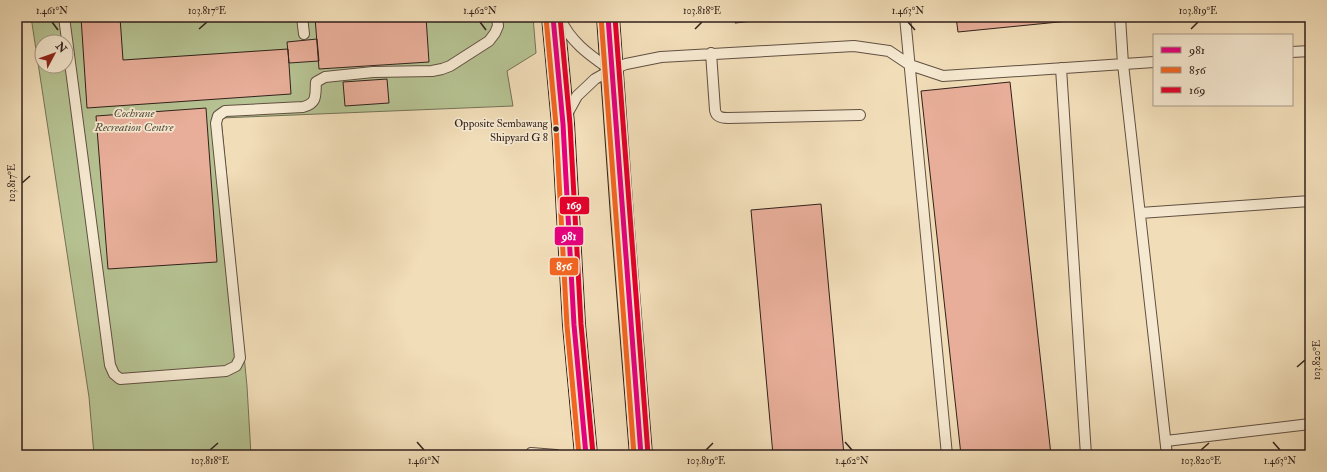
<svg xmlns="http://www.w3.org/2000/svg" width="1327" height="472" viewBox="0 0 1327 472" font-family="'IM FELL Double Pica',serif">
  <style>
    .green { fill: #b6c292; stroke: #747256; fill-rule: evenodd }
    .building { fill: #e8ae99; stroke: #31211b }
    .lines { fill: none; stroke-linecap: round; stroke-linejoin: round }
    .service-casing { stroke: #615042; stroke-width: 12 }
    .primary-casing { stroke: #31211b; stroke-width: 24 }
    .service { stroke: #f6e9d1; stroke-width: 10 }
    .primary { stroke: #e8be7c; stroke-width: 22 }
    .bus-1-casing { stroke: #f6e9d1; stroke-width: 8 }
    .bus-2-casing { stroke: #f6e9d1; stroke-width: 8 }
    .bus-3-casing { stroke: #f6e9d1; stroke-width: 8 }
    .bus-1 { stroke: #e5007d; stroke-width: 5 }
    .bus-2 { stroke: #f26522; stroke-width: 5 }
    .bus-3 { stroke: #e4002b; stroke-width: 5 }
    .ticks { fill: none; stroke: #31211b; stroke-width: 1.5 }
    .bus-dot { fill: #31211b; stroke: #f6e9d1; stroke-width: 1.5 }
    .labels { text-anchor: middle; stroke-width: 3.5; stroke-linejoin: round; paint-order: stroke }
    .bus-label { font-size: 11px; fill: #31211b; stroke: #f6e9d1; text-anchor: end }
    .park-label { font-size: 12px; font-style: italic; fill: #59513f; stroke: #f6e9d1 }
    .line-badge { stroke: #f6e9d1; stroke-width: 1.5 }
    .badge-label { font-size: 11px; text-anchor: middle; font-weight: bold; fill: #fff }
    .neatline { fill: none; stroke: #31211b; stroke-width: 1.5 }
    .ticks-label { font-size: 10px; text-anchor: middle; fill: #31211b }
  </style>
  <rect width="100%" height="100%" fill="#f1ddb8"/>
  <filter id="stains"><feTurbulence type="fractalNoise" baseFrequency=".005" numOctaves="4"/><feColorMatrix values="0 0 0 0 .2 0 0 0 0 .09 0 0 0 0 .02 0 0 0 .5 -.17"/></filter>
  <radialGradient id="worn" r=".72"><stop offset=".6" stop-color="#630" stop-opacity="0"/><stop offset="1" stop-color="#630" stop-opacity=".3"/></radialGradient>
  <!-- green -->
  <path class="green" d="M 31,17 L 533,17 L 536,53 L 507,71 L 513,106 L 221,118 L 247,386 L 251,455 L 94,455 L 89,397 ZM 42,42 L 66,42 L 66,66 L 42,66 Z"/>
  <!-- building -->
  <path class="building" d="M 81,17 L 120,17 L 123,60 L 288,49 L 291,94 L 87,108 Z
    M 315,17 L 426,17 L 429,62 L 319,69 Z
    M 735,17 L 791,17 L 735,23 Z
    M 956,17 L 1098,17 L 1099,18 L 958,32 Z
    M 317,39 L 319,61 L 289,63 L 287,42 Z
    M 387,79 L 389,103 L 345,106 L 343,82 Z
    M 1010,82 L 1051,455 L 961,455 L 921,91 Z
    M 206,108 L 217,262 L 108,269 L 96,116 Z
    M 821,204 L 844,455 L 773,455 L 751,210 Z"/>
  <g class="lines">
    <!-- service casing -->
    <g class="service-casing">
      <path id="service" d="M 64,17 L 110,365 L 114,374 L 120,379 L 226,371 L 236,366 L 240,358 L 216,123 L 218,116 L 225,111 L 303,107 C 318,103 315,95 316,82 L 325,77 L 373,72 L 432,71 L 442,69 L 450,66 L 489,41 L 495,33 L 498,26 L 497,17
        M 302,17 L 304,34
        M 905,17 L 947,455
        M 1120,17 L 1123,64 L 1167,455
        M 560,18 C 570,42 591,56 611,70
        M 1292,52 L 1310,51
        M 711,53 L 715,110 C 716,117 721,118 728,118 L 860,115
        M 1061,68 L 1086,455
        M 566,116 L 577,96 L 595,79 L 611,70 L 626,64 L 661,57 L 854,46 L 889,51 L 910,65 L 943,76 L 1154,62
        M 1140,213 L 1310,201
        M 1166,441 L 1310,424
        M 531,453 L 556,455"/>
    </g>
    <!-- primary casing -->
    <g class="primary-casing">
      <path id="primary" d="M 553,17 L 563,124 L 574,325 L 586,455
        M 608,17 L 622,216 L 641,455"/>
    </g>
    <!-- service -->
    <use href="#service" class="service"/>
    <!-- primary -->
    <use href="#primary" class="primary"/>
    <!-- bus-1 casing -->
    <g class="bus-1-casing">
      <path id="bus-1" d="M 553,17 L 563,124 L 574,325 L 586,455
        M 608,17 L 641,455"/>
    </g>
    <!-- bus-2 casing -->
    <g class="bus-2-casing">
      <path id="bus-2" d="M 601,17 L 634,455
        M 546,18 L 556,125 L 567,326 L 579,455"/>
    </g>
    <!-- bus-3 casing -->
    <g class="bus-3-casing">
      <path id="bus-3" d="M 560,17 L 570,124 L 581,324 L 593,454
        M 615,17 L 648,454"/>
    </g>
    <!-- bus-1 -->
    <use href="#bus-1" class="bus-1"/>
    <!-- bus-2 -->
    <use href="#bus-2" class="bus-2"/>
    <!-- bus-3 -->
    <use href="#bus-3" class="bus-3"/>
  </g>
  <!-- ticks -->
  <path class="ticks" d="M 52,22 L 58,30M 480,22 L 486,30M 908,22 L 915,30M 199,29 L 207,22M 695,29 L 702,22M 1191,29 L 1198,22M 22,183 L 30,176M 1297,367 L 1305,360M 417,442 L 424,450M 845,442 L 852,450M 1273,442 L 1280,450M 210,450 L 218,443M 706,450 L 713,443M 1201,450 L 1209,443"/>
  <!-- markers -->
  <circle class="bus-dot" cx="556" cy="129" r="3.5"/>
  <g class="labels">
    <!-- bus labels -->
    <g class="bus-label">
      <text x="548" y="127">Opposite Sembawang<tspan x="548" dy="14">Shipyard G 8</tspan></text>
    </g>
    <!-- park labels -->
    <g class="park-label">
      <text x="134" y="117">Cochrane<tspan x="134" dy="14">Recreation Centre</tspan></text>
    </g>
  </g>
  <g class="line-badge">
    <rect x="559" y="196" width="31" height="19" rx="4" fill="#e4002b"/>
    <rect x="554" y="226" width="30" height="20" rx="4" fill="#e5007d"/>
    <rect x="549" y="257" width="30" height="19" rx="4" fill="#f26522"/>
  </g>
  <g class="badge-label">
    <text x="574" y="209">169</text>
    <text x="569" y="240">981</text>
    <text x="564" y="270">856</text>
  </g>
  <!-- margin -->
  <rect width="1327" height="472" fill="none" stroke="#f1ddb8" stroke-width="44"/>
  <!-- legend -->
  <rect x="1153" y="34" width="140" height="72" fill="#f6e9d1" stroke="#a79988"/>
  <rect x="1161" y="47" width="20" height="6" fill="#e5007d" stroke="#a79988"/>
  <text x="1189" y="54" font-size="12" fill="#31211b">981</text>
  <rect x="1161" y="67" width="20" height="6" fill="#f26522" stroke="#a79988"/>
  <text x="1189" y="74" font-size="12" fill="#31211b">856</text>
  <rect x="1161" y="87" width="20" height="6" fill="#e4002b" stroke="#a79988"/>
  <text x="1189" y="94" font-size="12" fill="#31211b">169</text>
  <!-- north arrow -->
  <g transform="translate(54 54) rotate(49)"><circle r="19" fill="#f6e9d1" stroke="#a79988"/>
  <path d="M0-3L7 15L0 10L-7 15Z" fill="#8f2418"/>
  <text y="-6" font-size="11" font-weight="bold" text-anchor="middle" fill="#31211b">N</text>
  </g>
  <rect x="22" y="22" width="1283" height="428" class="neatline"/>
  <g class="ticks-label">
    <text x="52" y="14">1.461°N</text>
    <text x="207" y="14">103.817°E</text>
    <text x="480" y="14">1.462°N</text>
    <text x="702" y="14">103.818°E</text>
    <text x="908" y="14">1.463°N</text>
    <text x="1198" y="14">103.819°E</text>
    <text transform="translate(11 183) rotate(-90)" y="4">103.817°E</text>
    <text transform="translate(1316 360) rotate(-90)" y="4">103.820°E</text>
    <text x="210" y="464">103.818°E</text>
    <text x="424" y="464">1.461°N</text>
    <text x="706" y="464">103.819°E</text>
    <text x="852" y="464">1.462°N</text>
    <text x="1201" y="464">103.820°E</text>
    <text x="1280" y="464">1.463°N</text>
  </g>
  <rect width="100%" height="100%" filter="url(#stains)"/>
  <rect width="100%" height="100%" fill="url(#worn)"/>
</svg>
